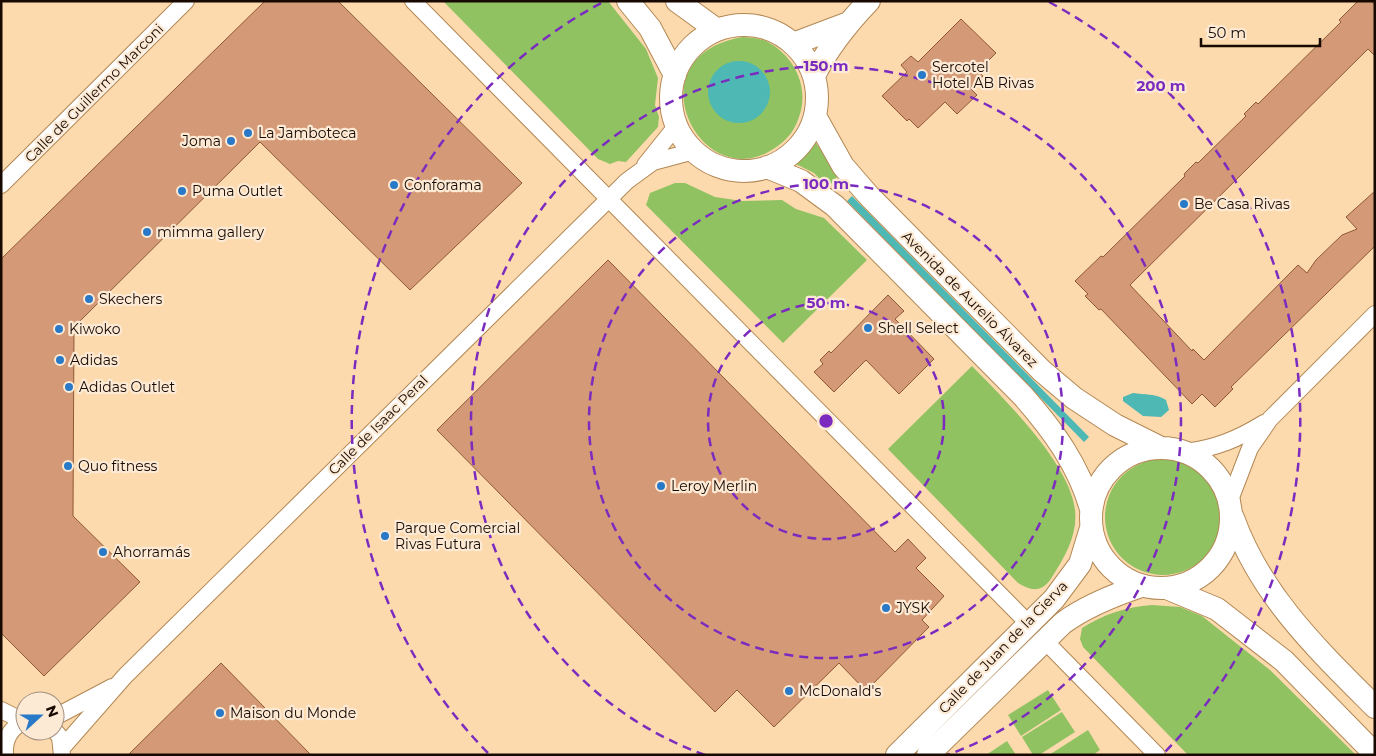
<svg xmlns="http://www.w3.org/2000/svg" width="1376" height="756" viewBox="0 0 1376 756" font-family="Montserrat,sans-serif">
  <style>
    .green { fill: #90c262 }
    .water { fill: #4db8b4 }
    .building { fill: #d49976; stroke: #8f5937 }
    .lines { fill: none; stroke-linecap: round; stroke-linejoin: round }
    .street-casing { stroke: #b28854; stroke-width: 18 }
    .secondary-casing { stroke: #b28854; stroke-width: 24 }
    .street { stroke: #fff; stroke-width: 16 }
    .secondary { stroke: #fff; stroke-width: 22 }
    .ring { fill: none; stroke: #7b2cbf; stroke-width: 2.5; stroke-dasharray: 9 6 }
    .poi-dot { fill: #2879c8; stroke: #fcead5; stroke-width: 2 }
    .labels { text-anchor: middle; stroke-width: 4.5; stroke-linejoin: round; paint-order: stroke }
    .poi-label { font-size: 14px; fill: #180900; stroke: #fcead5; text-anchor: start }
    .street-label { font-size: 14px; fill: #180900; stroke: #fcead5 }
    .centre { fill: #7b2cbf; stroke: #fcead5; stroke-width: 2.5 }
    .ring-label { font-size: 15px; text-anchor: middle; font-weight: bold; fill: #7b2cbf; stroke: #fcead5; stroke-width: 4.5; stroke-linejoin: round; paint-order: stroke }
  </style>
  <rect width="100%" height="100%" fill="#fdd9ae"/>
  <!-- green -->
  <path class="green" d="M 443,1 L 608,1 L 646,49 L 658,78 L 655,105 L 659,117 L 658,127 L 626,162 L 618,161 L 610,164 L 598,159 Z
    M 743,37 C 751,38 759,38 766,41 C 794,55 810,87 799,117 C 794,133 784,143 770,151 C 697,193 632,55 743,37 Z
    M 814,140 L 838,176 L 828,187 L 814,173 L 794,163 L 805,154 Z
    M 675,183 L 685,183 L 715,197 L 742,201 L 782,200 L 796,209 L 824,218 L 867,260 L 783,343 L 646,205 L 650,193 Z
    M 972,366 C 1004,399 1070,463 1075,510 C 1078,534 1065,557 1052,577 C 1043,592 1032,592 1018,583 L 888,449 Z
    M1105 517a58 58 0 1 1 116 0a58 58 0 1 1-116 0Z
    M 1152,605 L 1180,607 L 1202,616 L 1270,670 L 1356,755 L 1188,755 L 1083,647 L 1080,639 L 1082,628 C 1105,614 1125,607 1152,605 Z
    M 1048,690 L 1061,710 L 1021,736 L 1008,715 Z
    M 1062,712 L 1075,732 L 1039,755 L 1033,755 L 1022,737 Z
    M 1088,730 L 1100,750 L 1093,755 L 1049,755 Z
    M 1007,741 L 1016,755 L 986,755 Z"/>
  <!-- water -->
  <path class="water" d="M708 92a31 31 0 1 1 62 0a31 31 0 1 1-62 0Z
    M 852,196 L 1089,437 L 1084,442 L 847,201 Z
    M 1133,393 C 1145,395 1155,393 1166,400 L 1169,410 L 1161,417 L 1143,416 L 1123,401 L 1123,397 Z"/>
  <!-- building -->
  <path class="building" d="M 265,1 L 338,1 L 522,183 L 410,290 L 260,142 L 74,327 L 73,516 L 140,582 L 44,676 L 1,633 L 1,259 Z
    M 1358,1 L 1371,1 L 1375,5 L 1375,56 L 1368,49 L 1130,285 L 1192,351 L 1193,349 L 1204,360 L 1298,265 L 1307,273 L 1316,260 L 1342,235 L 1357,229 L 1346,217 L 1375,191 L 1375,246 L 1231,387 L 1233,389 L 1215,407 L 1202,394 L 1192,404 L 1101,309 L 1099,310 L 1085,296 L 1088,294 L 1075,281 L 1101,256 L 1103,257 L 1185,176 L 1184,174 L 1196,162 L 1198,163 L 1246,116 L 1244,114 L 1256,102 L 1258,104 L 1341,22 L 1339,20 Z
    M 961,19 L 996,53 L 978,71 L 983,76 L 970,88 L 977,95 L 957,114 L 945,102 L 918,128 L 909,119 L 907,121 L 882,96 L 907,72 L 901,65 L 911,56 L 918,62 Z
    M 608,260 L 895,552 L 908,539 L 926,558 L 916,568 L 944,596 L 922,620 L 929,627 L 866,691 L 839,663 L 774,727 L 737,690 L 715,712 L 437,430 Z
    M 888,295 L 904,311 L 895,319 L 934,359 L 899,394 L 866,360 L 834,392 L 814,372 L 823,364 L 820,360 L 829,351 L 831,353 Z
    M 221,663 L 311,755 L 128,755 Z"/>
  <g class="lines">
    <!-- street casing -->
    <g class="street-casing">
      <path id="street" d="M 413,1 L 1029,624
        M 645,165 L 677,125
        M 1,185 L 186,1
        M 1186,452 C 1216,448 1238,439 1264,423
        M 1230,500 L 1250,448 L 1270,419 L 1375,314
        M 1044,640 L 1157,755
        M 1,710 L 23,721
        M 55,717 L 112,687
        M 55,731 L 60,737 L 62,755
        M 62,748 L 125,676 L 627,181 L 653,162 L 694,151
        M 5,755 C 4,739 10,728 25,721"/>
    </g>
    <!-- secondary casing -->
    <g class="secondary-casing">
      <path id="secondary" d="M 628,1 L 650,28 L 675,75
        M 677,1 L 717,30
        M671 98a73 73 0 1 1 146 0a73 73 0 1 1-146 0Z
        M 793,44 L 846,24
        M 814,76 C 828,47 847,24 869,1
        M 815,116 L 843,166 L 869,196 L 1042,371 L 1074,398 L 1115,425 L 1159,447
        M 767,167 L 801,181 L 835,206 L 1023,396 C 1053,430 1079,466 1091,509
        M1091 518a70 70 0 1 1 140 0a70 70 0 1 1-140 0Z
        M 1233,518 C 1261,596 1318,650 1375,707
        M 1169,589 L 1217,609 L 1284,661 L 1375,754
        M 897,755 L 1054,599 L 1080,564 L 1091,528
        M 928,755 L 1063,623 C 1086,606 1114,595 1141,586"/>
    </g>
    <!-- street -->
    <use href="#street" class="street"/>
    <!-- secondary -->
    <use href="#secondary" class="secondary"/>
  </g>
  <!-- distance rings -->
  <g class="ring">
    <circle cx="826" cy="421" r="118"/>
    <circle cx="826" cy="421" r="237"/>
    <path d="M705 755A355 355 0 1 1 947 755"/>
    <path d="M488 753A474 474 0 0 1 603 2M1049 2A474 474 0 0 1 1164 753"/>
  </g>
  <!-- markers -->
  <g class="poi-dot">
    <circle cx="922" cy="75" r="5"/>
    <circle cx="248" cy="133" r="5"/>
    <circle cx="231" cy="141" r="5"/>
    <circle cx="394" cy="185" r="5"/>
    <circle cx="182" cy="191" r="5"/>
    <circle cx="1184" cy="204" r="5"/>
    <circle cx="147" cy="232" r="5"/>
    <circle cx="89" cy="299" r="5"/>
    <circle cx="868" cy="328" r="5"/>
    <circle cx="59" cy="329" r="5"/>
    <circle cx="60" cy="360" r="5"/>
    <circle cx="69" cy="387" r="5"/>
    <circle cx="68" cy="466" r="5"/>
    <circle cx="661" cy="486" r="5"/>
    <circle cx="385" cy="536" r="5"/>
    <circle cx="103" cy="552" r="5"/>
    <circle cx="886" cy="608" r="5"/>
    <circle cx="789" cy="691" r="5"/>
    <circle cx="220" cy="713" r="5"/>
  </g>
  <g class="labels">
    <!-- poi labels -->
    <g class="poi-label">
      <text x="932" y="72">Sercotel<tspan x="932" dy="16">Hotel AB Rivas</tspan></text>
      <text x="258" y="138">La Jamboteca</text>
      <text x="221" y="146" text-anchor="end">Joma</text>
      <text x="404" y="190">Conforama</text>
      <text x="192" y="196">Puma Outlet</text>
      <text x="1194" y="209">Be Casa Rivas</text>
      <text x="157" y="237">mimma gallery</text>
      <text x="99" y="304">Skechers</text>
      <text x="878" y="333">Shell Select</text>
      <text x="69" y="334">Kiwoko</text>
      <text x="70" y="365">Adidas</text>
      <text x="79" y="392">Adidas Outlet</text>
      <text x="78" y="471">Quo fitness</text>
      <text x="671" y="491">Leroy Merlin</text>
      <text x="395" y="533">Parque Comercial<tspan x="395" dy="16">Rivas Futura</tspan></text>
      <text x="113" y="557">Ahorramás</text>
      <text x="896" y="613">JYSK</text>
      <text x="799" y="696">McDonald's</text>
      <text x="230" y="718">Maison du Monde</text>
    </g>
    <!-- street labels -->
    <g class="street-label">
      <text transform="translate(94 93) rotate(-45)" y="5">Calle de Guillermo Marconi</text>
      <text transform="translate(970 299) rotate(45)" y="5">Avenida de Aurelio Álvarez</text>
      <text transform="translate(378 425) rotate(-45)" y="5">Calle de Isaac Peral</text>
      <text transform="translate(1003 647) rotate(-46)" y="5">Calle de Juan de la Cierva</text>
    </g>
  </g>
  <circle cx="826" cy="421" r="8" class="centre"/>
  <g class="ring-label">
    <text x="826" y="71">150 m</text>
    <text x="1161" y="91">200 m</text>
    <text x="826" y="189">100 m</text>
    <text x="826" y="308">50 m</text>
  </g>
  <!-- border -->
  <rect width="1376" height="756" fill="none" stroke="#180900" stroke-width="5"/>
  <!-- north arrow -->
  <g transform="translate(40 716) rotate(69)"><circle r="24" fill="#fcead5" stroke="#a19080"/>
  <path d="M0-4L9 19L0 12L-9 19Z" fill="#2879c8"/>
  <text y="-8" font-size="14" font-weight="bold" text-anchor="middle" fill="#180900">N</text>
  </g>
  <!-- scale -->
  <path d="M1201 38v8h119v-8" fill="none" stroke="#180900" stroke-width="2.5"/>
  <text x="1208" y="38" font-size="15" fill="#180900" stroke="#fcead5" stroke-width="4" paint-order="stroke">50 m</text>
</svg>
